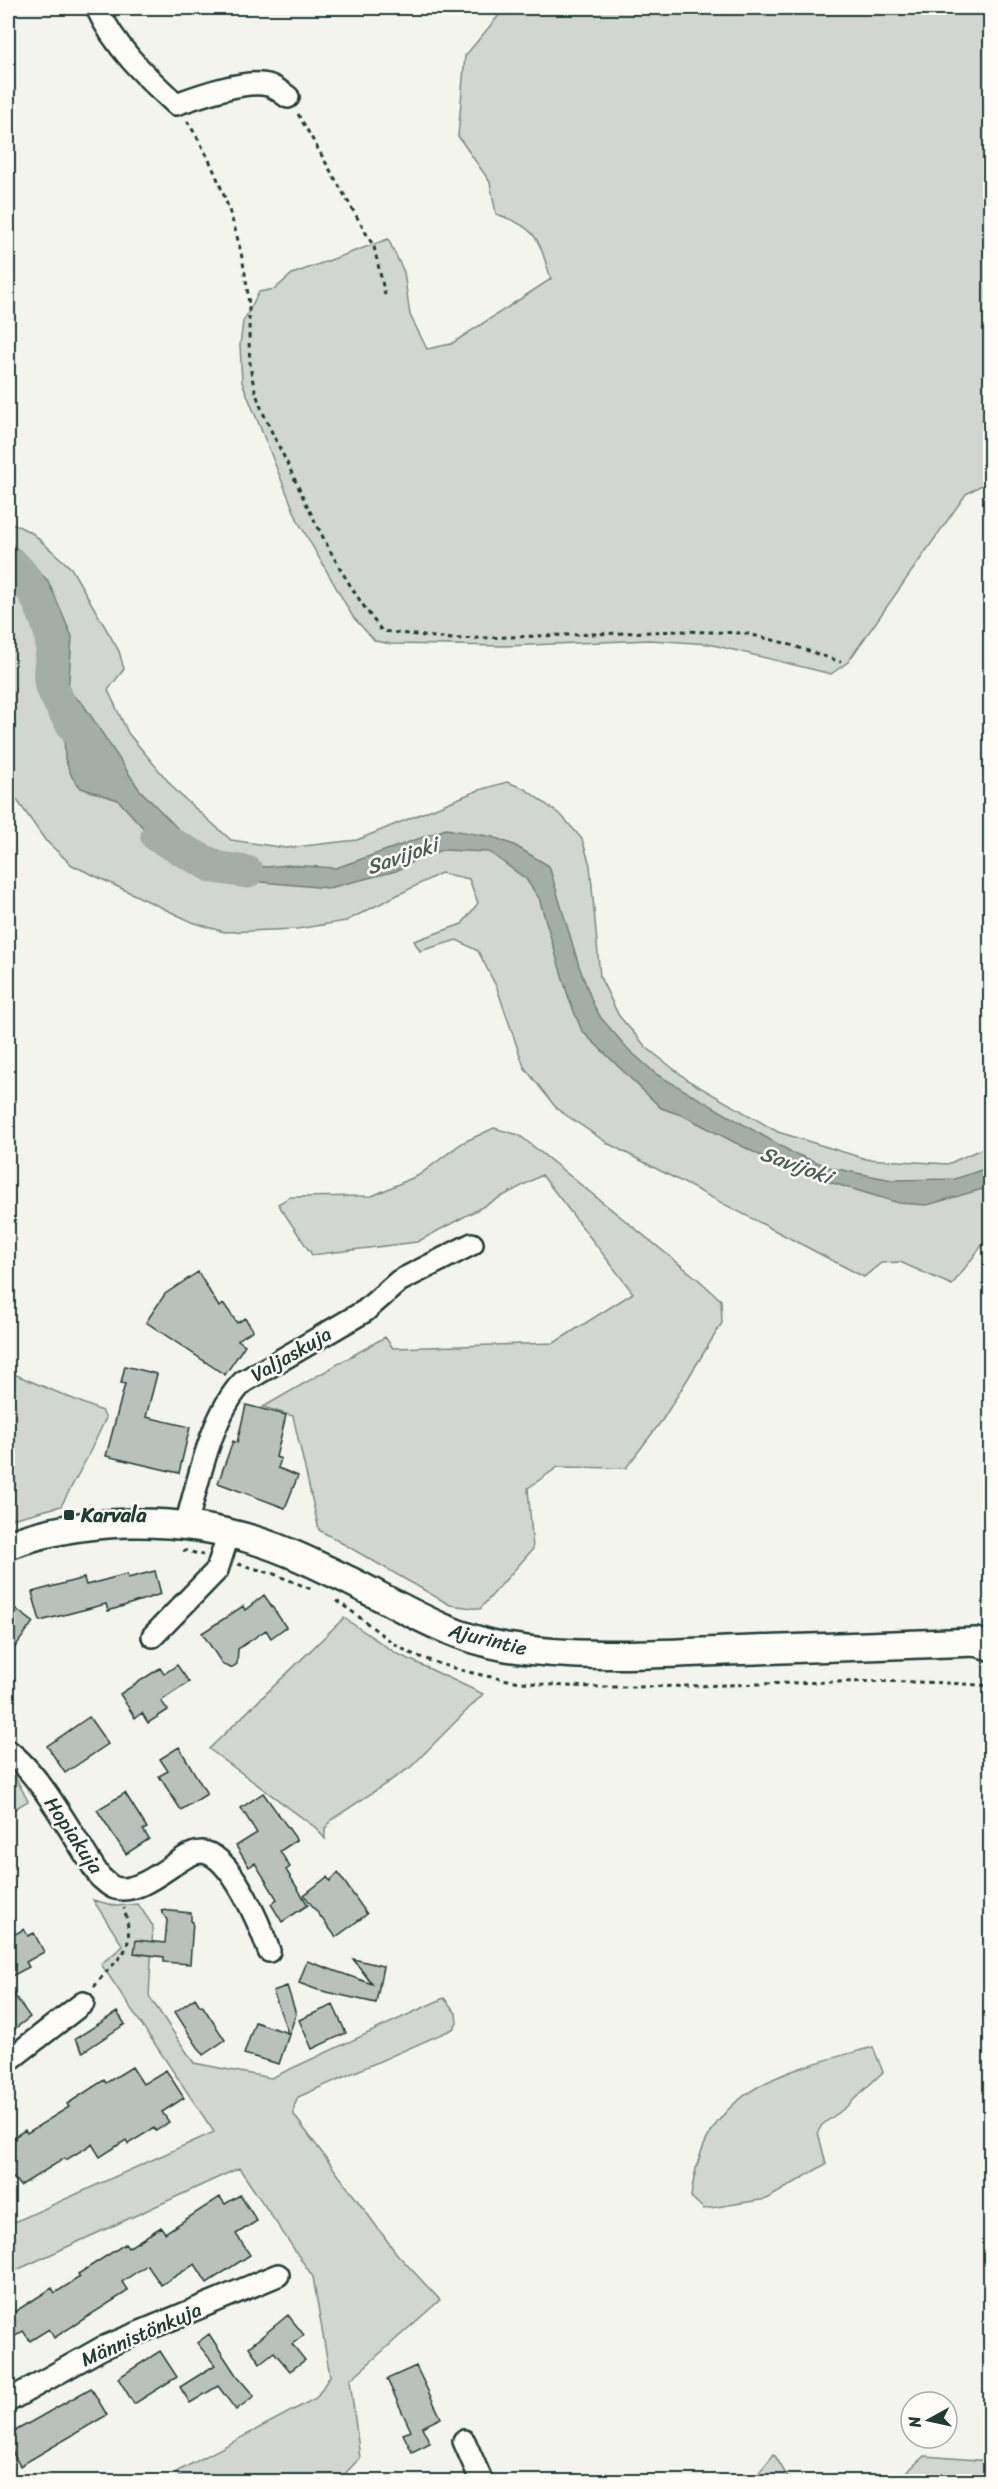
<svg xmlns="http://www.w3.org/2000/svg" width="998" height="2489" viewBox="0 0 998 2489" font-family="Sriracha,sans-serif">
  <style>
    .green { fill: #d1d6d1; stroke: #788a82; stroke-width: 1.5 }
    .water { fill: #a3aea7; stroke: #6e8179; stroke-width: 1.5 }
    .lines { fill: none; stroke-linecap: round; stroke-linejoin: round }
    .river { stroke: #a3aea7; stroke-width: 33 }
    .building { fill: #b9c1bb; stroke: #1f3d34; stroke-width: 1.5 }
    .minor-casing { stroke: #1f3d34; stroke-width: 26 }
    .tertiary-casing { stroke: #1f3d34; stroke-width: 32 }
    .path { stroke: #1f3d34; stroke-width: 3; stroke-dasharray: 4.5 4.5; stroke-linecap: butt }
    .minor { stroke: #fdfcf7; stroke-width: 21 }
    .tertiary { stroke: #fdfcf7; stroke-width: 27 }
    .poi-dot { fill: #1f3d34; stroke: #fdfcf7; stroke-width: 2 }
    .labels { text-anchor: middle; stroke-width: 5; stroke-linejoin: round; paint-order: stroke }
    .street-label { font-size: 20px; fill: #1f3d34; stroke: #fdfcf7 }
    .poi-label { font-size: 20px; font-weight: bold; fill: #1f3d34; stroke: #fdfcf7; text-anchor: start }
    .water-label { font-size: 21px; font-style: italic; fill: #475f56; stroke: #fdfcf7 }
  </style>
  <rect width="100%" height="100%" fill="#f4f4ef"/>
  <filter id="ink" filterUnits="userSpaceOnUse"><feTurbulence type="fractalNoise" baseFrequency=".0167" numOctaves="2"/><feDisplacementMap in="SourceGraphic" scale="12" xChannelSelector="R" yChannelSelector="G"/><feConvolveMatrix kernelMatrix="1 2 1 2 8 2 1 2 1" color-interpolation-filters="sRGB"/></filter>
  <g filter="url(#ink)">
    <!-- green -->
    <path class="green" d="M 505,8 L 990,8 L 990,480 L 966,494 L 848,662 L 831,674 L 709,644 L 650,640 L 505,646 L 391,644 L 375,641 L 353,617 L 298,521 L 242,382 L 240,345 L 243,322 L 259,292 L 275,289 L 292,274 L 388,239 L 404,272 L 410,315 L 427,349 L 451,344 L 551,279 C 538,238 538,228 496,214 L 490,182 L 458,136 L 465,56 Z
      M 8,521 L 32,533 L 71,568 L 119,651 L 124,669 L 108,690 L 128,733 L 177,792 L 231,840 L 286,848 L 357,840 L 479,790 L 507,782 L 525,789 L 562,816 L 582,839 L 590,865 L 600,977 L 619,1016 L 647,1048 L 689,1081 L 778,1132 L 866,1159 L 948,1164 L 990,1145 L 990,1235 L 952,1285 L 900,1262 L 881,1263 L 864,1277 L 609,1144 L 557,1109 L 524,1067 L 497,988 L 478,951 L 457,940 L 420,951 L 414,941 L 462,924 L 478,903 L 469,879 L 441,873 L 346,921 L 297,929 L 224,932 L 192,922 L 72,865 L 45,840 L 8,787 Z
      M 494,1128 L 519,1135 L 699,1280 L 721,1300 L 722,1323 L 663,1419 L 626,1468 L 558,1467 L 528,1488 L 533,1549 L 480,1609 L 450,1605 L 319,1530 L 293,1416 L 263,1407 L 385,1337 L 393,1348 L 554,1343 L 633,1293 L 542,1175 L 417,1242 L 312,1255 L 278,1204 L 290,1197 L 372,1196 L 419,1175 L 462,1143 Z
      M 8,1368 L 16,1375 L 102,1411 L 106,1418 L 87,1458 L 61,1506 L 8,1520 Z
      M 344,1618 L 396,1653 L 483,1694 L 411,1767 L 331,1820 L 325,1829 L 325,1839 L 316,1828 L 209,1749 Z
      M 8,1769 L 13,1773 L 28,1801 L 8,1813 Z
      M 93,1900 L 116,1906 L 138,1904 L 153,1926 L 149,1996 L 194,2063 L 271,2078 L 444,1998 L 456,2013 L 457,2023 L 453,2029 L 298,2097 L 294,2107 L 294,2115 L 397,2254 L 440,2300 L 350,2380 L 360,2458 L 338,2481 L 183,2481 L 176,2472 L 316,2398 L 330,2376 L 313,2277 L 239,2168 L 8,2274 L 8,2225 L 214,2132 L 101,1964 L 123,1946 Z
      M 873,2047 L 883,2072 L 845,2108 L 822,2125 L 818,2132 L 826,2164 L 767,2199 L 704,2209 L 691,2197 C 703,2087 782,2072 873,2047 Z
      M 774,2454 L 790,2481 L 752,2481 Z
      M 924,2456 L 990,2461 L 990,2481 L 897,2481 Z"/>
    <!-- water -->
    <path class="water" d="M 8,540 L 48,581 L 72,637 L 68,691 L 83,704 L 139,789 L 181,832 L 244,864 L 266,867 L 289,865 L 336,868 L 446,829 L 493,837 L 514,845 L 549,866 L 579,966 L 594,1006 L 601,1018 L 628,1049 L 656,1074 L 793,1153 L 832,1168 L 892,1180 L 955,1179 L 990,1167 L 990,1187 L 927,1205 L 899,1203 L 786,1169 L 684,1116 L 661,1108 L 582,1031 L 569,999 L 539,898 L 526,879 L 489,852 L 442,850 L 417,859 L 396,871 L 329,888 L 250,881 L 208,868 L 202,859 L 141,838 L 146,831 L 118,800 L 81,788 L 72,777 L 65,759 L 63,704 L 52,670 L 43,621 L 15,573 L 8,566 Z"/>
    <g class="lines">
      <!-- river -->
      <path class="river" d="M 8,561 C 29,575 52,624 52,649 C 52,659 48,672 50,681 C 57,703 74,728 87,745
        M 157,836 L 214,867 L 247,872"/>
    </g>
    <!-- building -->
    <path class="building" d="M 198,1272 L 219,1307 L 224,1304 L 237,1323 L 245,1318 L 253,1330 L 238,1340 L 245,1345 L 225,1375 L 146,1322 L 165,1294 Z
      M 125,1366 L 157,1374 L 146,1417 L 190,1427 L 179,1473 L 106,1456 L 125,1384 L 121,1383 Z
      M 246,1405 L 286,1415 L 276,1457 L 281,1459 L 278,1468 L 298,1476 L 285,1508 L 218,1483 L 233,1441 L 237,1443 Z
      M 155,1571 L 161,1594 L 108,1611 L 106,1604 L 40,1621 L 32,1592 L 84,1578 L 86,1585 L 127,1574 L 128,1578 Z
      M 264,1595 L 286,1627 L 271,1638 L 266,1630 L 238,1649 L 237,1664 L 231,1668 L 223,1665 L 202,1633 L 243,1606 L 245,1610 Z
      M 8,1603 L 33,1622 L 8,1657 Z
      M 177,1665 L 189,1682 L 161,1701 L 168,1710 L 148,1723 L 142,1713 L 135,1718 L 120,1694 L 160,1668 L 164,1674 Z
      M 89,1717 L 108,1744 L 65,1773 L 47,1746 Z
      M 179,1747 L 207,1794 L 181,1810 L 159,1776 L 168,1771 L 160,1759 Z
      M 125,1793 L 147,1828 L 143,1830 L 149,1839 L 126,1854 L 97,1810 Z
      M 263,1793 L 297,1840 L 280,1851 L 290,1867 L 286,1870 L 308,1905 L 282,1922 L 271,1904 L 277,1899 L 255,1863 L 249,1867 L 236,1846 L 257,1833 L 241,1808 Z
      M 338,1873 L 367,1914 L 336,1937 L 304,1895 L 327,1877 L 330,1881 Z
      M 161,1910 L 191,1913 L 191,1921 L 193,1922 L 190,1964 L 164,1962 L 164,1957 L 134,1953 L 136,1940 L 165,1943 L 167,1920 Z
      M 24,1929 L 28,1936 L 34,1933 L 44,1952 L 26,1962 L 29,1967 L 8,1978 L 8,1938 Z
      M 353,1959 L 383,1966 L 376,2003 L 318,1990 L 299,1983 L 307,1961 L 372,1984 Z
      M 8,1986 L 30,2017 L 8,2034 Z
      M 287,1986 L 296,2014 L 279,2064 L 244,2054 L 255,2022 L 288,2033 L 273,1991 Z
      M 195,1998 L 200,2006 L 202,2005 L 225,2040 L 203,2055 L 175,2012 Z
      M 333,2005 L 346,2033 L 312,2049 L 299,2020 Z
      M 117,2012 L 125,2024 L 83,2052 L 75,2039 Z
      M 132,2067 L 143,2084 L 166,2070 L 184,2098 L 162,2112 L 169,2122 L 156,2131 L 154,2128 L 128,2144 L 126,2140 L 100,2157 L 92,2144 L 66,2160 L 65,2158 L 20,2186 L 14,2178 L 8,2182 L 8,2141 L 25,2130 L 27,2133 L 69,2107 L 67,2104 L 104,2080 L 106,2083 Z
      M 240,2195 L 257,2221 L 236,2234 L 250,2255 L 207,2283 L 195,2264 L 161,2285 L 147,2265 L 122,2282 L 128,2291 L 54,2338 L 49,2329 L 30,2341 L 23,2331 L 8,2341 L 8,2316 L 52,2288 L 55,2293 L 80,2277 L 78,2274 L 125,2244 L 128,2248 L 161,2227 L 165,2233 L 220,2197 L 225,2204 Z
      M 288,2315 L 304,2335 L 292,2344 L 305,2360 L 290,2371 L 274,2352 L 260,2363 L 249,2347 Z
      M 209,2334 L 236,2375 L 254,2396 L 236,2410 L 218,2386 L 190,2403 L 180,2387 L 215,2365 L 197,2343 Z
      M 160,2351 L 177,2377 L 134,2404 L 118,2378 Z
      M 416,2366 L 441,2418 L 422,2427 L 430,2443 L 412,2452 L 403,2434 L 411,2431 L 387,2379 Z
      M 91,2388 L 107,2415 L 20,2466 L 8,2444 L 8,2435 Z"/>
    <g class="lines">
      <!-- minor casing -->
      <g class="minor-casing">
        <path id="minor" d="M 97,8 C 115,47 144,75 176,104 C 198,96 245,79 268,85 C 274,86 282,93 288,97
          M 186,1525 C 198,1482 212,1413 243,1382 L 365,1311 L 399,1281 L 472,1244
          M 153,1636 L 217,1570 L 229,1533
          M 8,1751 C 41,1774 76,1842 100,1877 C 105,1881 109,1886 115,1888 C 137,1894 164,1870 181,1860 C 187,1856 194,1852 202,1852 C 231,1853 261,1928 269,1951
          M 8,2061 L 83,2003
          M 8,2401 L 102,2348 L 278,2275
          M 464,2441 L 482,2482"/>
      </g>
      <!-- tertiary casing -->
      <g class="tertiary-casing">
        <path id="tertiary" d="M 8,1545 C 84,1517 177,1516 254,1540 C 287,1550 319,1566 350,1581 C 404,1608 446,1636 506,1647 C 579,1659 653,1654 726,1651 C 810,1648 893,1645 976,1642 L 990,1646"/>
      </g>
      <!-- path -->
      <path class="path" d="M 298,114 L 374,247 L 386,299
        M 187,121 C 219,169 242,238 248,295 C 251,326 246,356 254,386 C 261,413 276,440 288,465 C 315,523 342,580 382,631 L 453,639 L 679,631 L 744,633 L 785,643 L 841,662
        M 183,1550 L 203,1555
        M 238,1564 L 274,1574 L 311,1589
        M 336,1601 C 362,1616 388,1644 415,1655 C 508,1691 589,1688 687,1686 C 788,1684 890,1677 990,1686
        M 94,1987 C 120,1951 137,1957 124,1908"/>
      <!-- minor -->
      <use href="#minor" class="minor"/>
      <!-- tertiary -->
      <use href="#tertiary" class="tertiary"/>
    </g>
  </g>
  <!-- markers -->
  <rect class="poi-dot" x="63" y="1509" width="12" height="12" rx="3"/>
  <g class="labels">
    <!-- street labels -->
    <g class="street-label">
      <text transform="translate(291 1354) rotate(-30)" y="7">Valjaskuja</text>
      <text transform="translate(488 1639) rotate(14)" y="7">Ajurintie</text>
      <text transform="translate(74 1835) rotate(56)" y="7">Hopiakuja</text>
      <text transform="translate(141 2334) rotate(-24)" y="7">Männistönkuja</text>
    </g>
    <!-- poi labels -->
    <g class="poi-label">
      <text x="81" y="1522">Karvala</text>
    </g>
    <!-- water labels -->
    <g class="water-label">
      <text transform="translate(402 856) rotate(-19)" y="7">Savijoki</text>
      <text transform="translate(796 1165) rotate(20)" y="7">Savijoki</text>
    </g>
  </g>
  <!-- margin -->
  <rect width="998" height="2489" fill="none" stroke="#fdfcf7" stroke-width="30"/>
  <rect x="15" y="15" width="968" height="2459" fill="none" stroke="#1f3d34" stroke-width="2" filter="url(#ink)"/>
  <!-- north arrow -->
  <g transform="translate(929 2420) rotate(262)"><circle r="28" fill="#fdfcf7" stroke="#a4b0a9" stroke-width="1.5"/>
  <path d="M0-4.5L10 22L0 15L-10 22Z" fill="#1f3d34"/>
  <text y="-9" font-size="16" font-weight="bold" text-anchor="middle" fill="#1f3d34">N</text>
  </g>
</svg>
